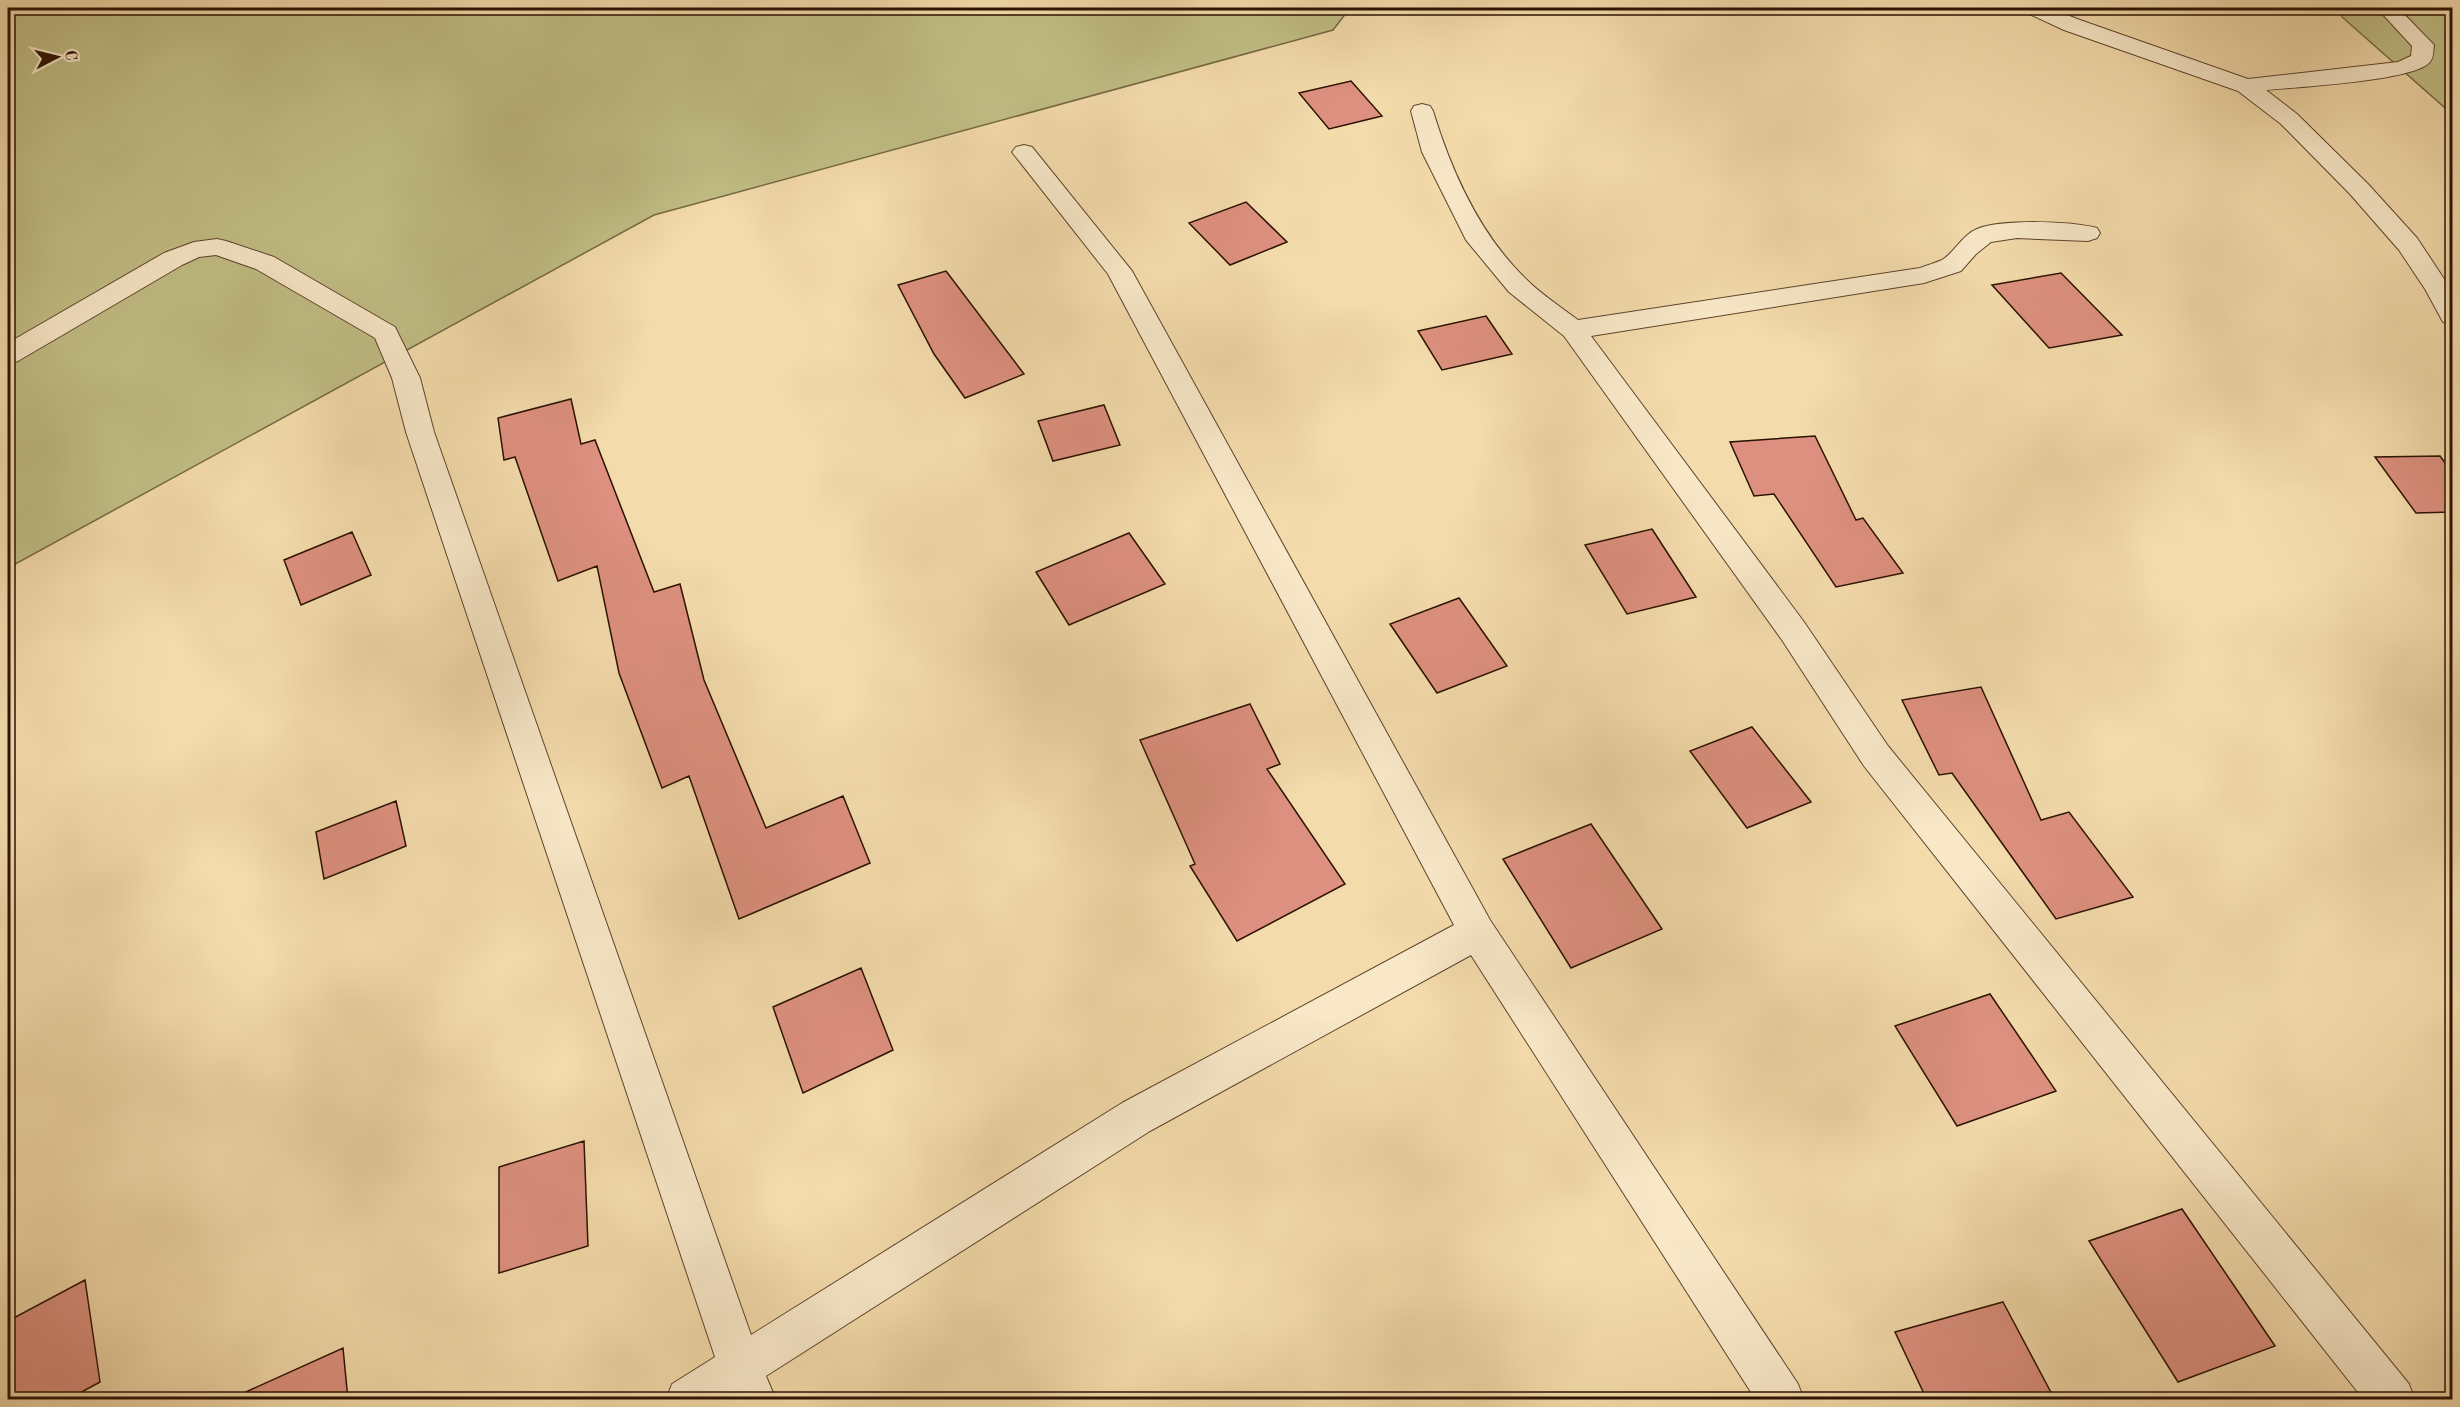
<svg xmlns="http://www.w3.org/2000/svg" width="2460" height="1407" viewBox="0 0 2460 1407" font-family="'Old Standard TT',serif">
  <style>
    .green { fill: #c1be85; stroke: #766844; stroke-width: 1.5 }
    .building { fill: #dd907f; stroke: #2b1202; stroke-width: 1.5 }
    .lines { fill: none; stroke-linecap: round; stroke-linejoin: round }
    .service-casing { stroke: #5d442c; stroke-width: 2 }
    .minor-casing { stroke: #5d442c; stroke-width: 2 }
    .service { fill: #f8e8c8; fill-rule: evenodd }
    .minor { fill: #f8e8c8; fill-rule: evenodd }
  </style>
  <rect width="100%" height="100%" fill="#f4dbab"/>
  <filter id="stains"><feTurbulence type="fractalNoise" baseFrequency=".00333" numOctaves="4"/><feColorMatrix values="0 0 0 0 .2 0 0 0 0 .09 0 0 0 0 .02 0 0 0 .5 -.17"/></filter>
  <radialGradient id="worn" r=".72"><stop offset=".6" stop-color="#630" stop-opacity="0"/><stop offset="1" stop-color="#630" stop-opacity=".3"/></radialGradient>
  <!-- green -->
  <path class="green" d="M 8,8 L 1350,8 L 1333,30 L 654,215 L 8,568 Z
    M 2341,8 L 2452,8 L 2452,114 L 2342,17 Z"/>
  <!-- building -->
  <path class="building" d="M 1351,81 L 1382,116 L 1329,129 L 1299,93 Z
    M 1246,202 L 1287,242 L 1230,265 L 1189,223 Z
    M 946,271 L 1024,374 L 965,398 L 934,354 L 898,285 Z
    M 2061,273 L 2122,335 L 2049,348 L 1992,285 Z
    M 1486,316 L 1512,354 L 1442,370 L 1418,331 Z
    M 571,399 L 581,444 L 595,440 L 654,592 L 680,584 L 704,680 L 766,828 L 843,796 L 870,863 L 739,919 L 689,776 L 662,788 L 619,673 L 597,566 L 558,581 L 515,457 L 504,460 L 498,418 Z
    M 1104,405 L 1120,445 L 1053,461 L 1038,421 Z
    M 1815,436 L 1856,520 L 1863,518 L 1903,573 L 1836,587 L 1774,494 L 1754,496 L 1730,442 Z
    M 2440,456 L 2452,472 L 2452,512 L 2416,513 L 2375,457 Z
    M 1652,529 L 1696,597 L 1627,614 L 1585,545 Z
    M 352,532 L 371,575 L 301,605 L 284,560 Z
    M 1129,533 L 1165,584 L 1069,625 L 1036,572 Z
    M 1459,598 L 1507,666 L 1437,693 L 1390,624 Z
    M 1981,687 L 2041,820 L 2069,812 L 2133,897 L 2056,919 L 1952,773 L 1939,775 L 1902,700 Z
    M 1250,704 L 1280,764 L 1267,769 L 1345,884 L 1237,941 L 1190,866 L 1195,864 L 1140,740 Z
    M 1752,727 L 1811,802 L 1747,828 L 1690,751 Z
    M 396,801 L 406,846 L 324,879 L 316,832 Z
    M 1591,824 L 1662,929 L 1571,968 L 1503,859 Z
    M 861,968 L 893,1050 L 803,1093 L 773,1007 Z
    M 1990,994 L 2056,1091 L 1957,1126 L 1895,1026 Z
    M 584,1141 L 588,1246 L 499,1273 L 499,1167 Z
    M 2182,1209 L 2275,1346 L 2178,1382 L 2089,1241 Z
    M 85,1280 L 100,1382 L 67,1400 L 8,1400 L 8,1321 Z
    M 2003,1302 L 2055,1400 L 1927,1400 L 1895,1332 Z
    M 343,1348 L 348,1400 L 228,1400 Z"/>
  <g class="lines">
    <!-- service casing -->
    <g class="service-casing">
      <path id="service" d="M 2022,8 L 2049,8 L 2080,20 L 2248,79 L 2398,62 L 2411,56 L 2412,46 L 2377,8 L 2398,8 L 2434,45 C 2433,51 2434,58 2429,63 C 2411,81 2297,87 2266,90 L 2297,114 L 2368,184 L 2417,238 L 2452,291 L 2452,324 L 2443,322 L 2425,289 L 2399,250 L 2350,194 L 2281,124 L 2238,91 L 2064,30 L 2025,12 Z"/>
    </g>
    <!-- minor casing -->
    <g class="minor-casing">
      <path id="minor" d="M 1422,104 L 1430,106 L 1433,111 C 1452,173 1480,235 1527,280 C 1542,295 1561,307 1578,320 L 1920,268 C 1927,265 1936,263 1942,260 C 1955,252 1962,235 1977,229 C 2001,219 2071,221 2097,228 L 2100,233 L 2097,238 L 2088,241 L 2017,238 L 1991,242 L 1976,254 L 1961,271 L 1924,283 L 1591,336 L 1804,622 L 1888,746 L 2409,1384 L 2415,1400 L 2364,1400 L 1864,766 L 1782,640 L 1564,336 L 1509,292 L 1466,240 L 1422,152 L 1411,111 L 1414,106 Z
        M 1024,145 L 1032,147 L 1132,271 L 1490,920 L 1798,1384 L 1804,1400 L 1756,1400 L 1471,955 L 1150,1131 L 766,1376 L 776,1400 L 666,1400 L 672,1384 L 715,1357 L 406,432 L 392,378 L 375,338 L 256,269 L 216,255 L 199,257 L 182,265 L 18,361 L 8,364 L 8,343 L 164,253 L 194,242 L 217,239 L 226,241 L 274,257 L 395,327 L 420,378 L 434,432 L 751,1335 L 1122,1103 L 1454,925 L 1108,274 L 1012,152 L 1016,147 Z"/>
    </g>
    <!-- service -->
    <use href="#service" class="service"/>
    <!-- minor -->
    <use href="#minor" class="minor"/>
  </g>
  <!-- margin -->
  <rect width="2460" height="1407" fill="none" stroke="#f4dbab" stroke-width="30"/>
  <rect x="9" y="9" width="2442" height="1389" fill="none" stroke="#2b1202" stroke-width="3"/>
  <rect x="15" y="15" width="2430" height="1377" fill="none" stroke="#2b1202" stroke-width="1.5"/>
  <!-- north arrow -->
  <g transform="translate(57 57) rotate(83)" stroke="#f8e8c8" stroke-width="4.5" paint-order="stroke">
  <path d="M0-4.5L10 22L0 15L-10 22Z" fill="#2b1202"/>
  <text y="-9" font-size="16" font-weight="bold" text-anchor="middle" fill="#2b1202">С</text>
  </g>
  <rect width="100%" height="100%" filter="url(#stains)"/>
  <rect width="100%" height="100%" fill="url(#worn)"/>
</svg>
